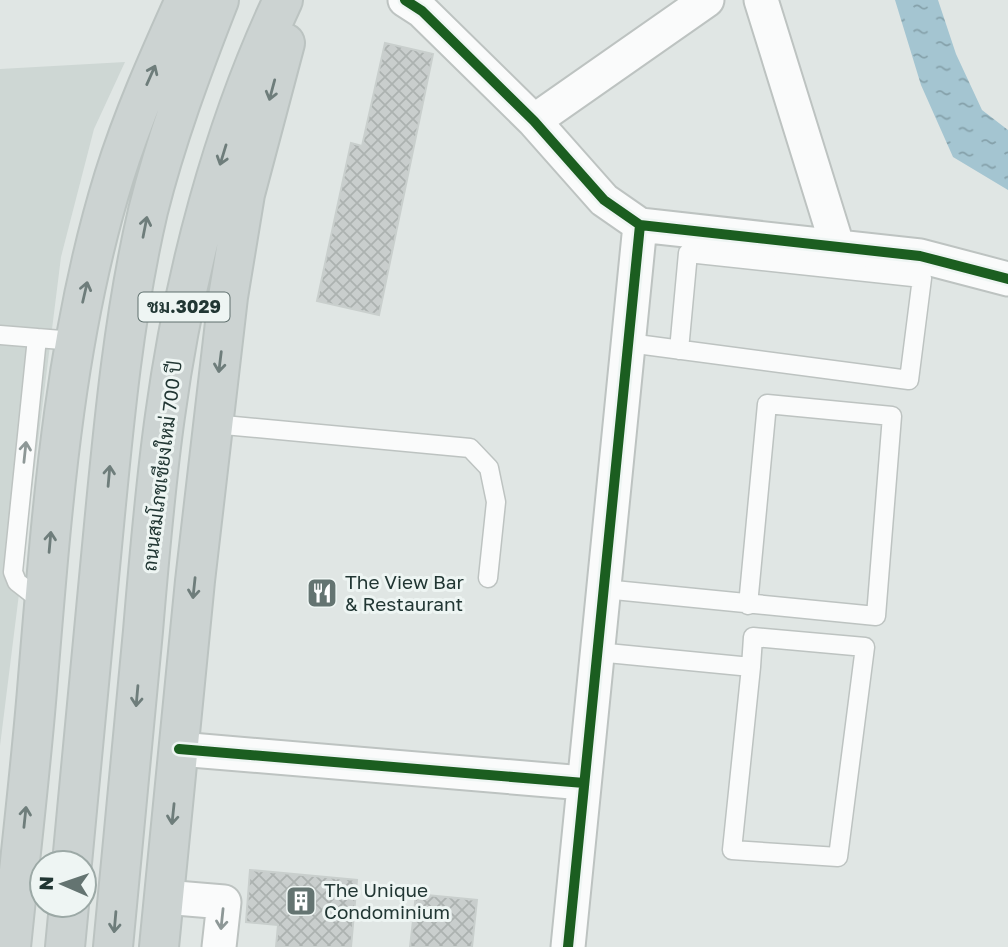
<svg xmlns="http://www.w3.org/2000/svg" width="1008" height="947" viewBox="0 0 1008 947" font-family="'Golos Text',Sarabun,sans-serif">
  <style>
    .built { fill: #ced7d4 }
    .water { fill: url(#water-ripples) }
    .building { fill: url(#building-cross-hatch); stroke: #c9cfcd; stroke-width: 2 }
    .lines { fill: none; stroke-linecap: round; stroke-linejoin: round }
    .lane-casing { stroke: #bdc3c1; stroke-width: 21 }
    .street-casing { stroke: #bdc3c1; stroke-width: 37 }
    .primary-casing { stroke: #bbc3c1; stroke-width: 42 }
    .lane { stroke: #fafbfb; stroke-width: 18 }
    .street { stroke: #fafbfb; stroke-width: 33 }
    .primary { stroke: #ccd3d2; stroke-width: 38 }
    .cycleway-casing { stroke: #eef5f3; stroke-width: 15 }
    .cycleway { stroke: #1b5e20; stroke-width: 10 }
    .oneway { stroke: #6e7d7b }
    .oneway2 { stroke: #8e9897 }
    .labels { text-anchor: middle; stroke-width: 6; stroke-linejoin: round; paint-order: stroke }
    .shield { fill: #eef5f3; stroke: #5e6f6d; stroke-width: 2 }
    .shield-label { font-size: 18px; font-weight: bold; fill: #213633 }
    .street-label { font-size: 19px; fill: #213633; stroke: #eef5f3 }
    .poi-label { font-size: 19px; fill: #213633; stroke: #eef5f3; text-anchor: start }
  </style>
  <defs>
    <pattern id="water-ripples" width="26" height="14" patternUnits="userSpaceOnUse" patternTransform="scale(1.75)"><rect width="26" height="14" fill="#a4c5d1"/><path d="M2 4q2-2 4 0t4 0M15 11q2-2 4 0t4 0" fill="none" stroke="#85a1aa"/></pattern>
    <pattern id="building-cross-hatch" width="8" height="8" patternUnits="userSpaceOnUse" patternTransform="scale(1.75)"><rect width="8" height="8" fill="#c9cecd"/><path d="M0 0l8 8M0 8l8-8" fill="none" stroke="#acb2b0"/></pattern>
  </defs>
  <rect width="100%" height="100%" fill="#e0e6e4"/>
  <!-- built -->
  <path class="built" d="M 125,62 L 94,129 L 61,257 L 0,746 L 0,69 Z"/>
  <!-- water -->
  <path class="water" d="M 895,0 L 938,0 L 956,54 L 982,110 L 1008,130 L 1008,190 L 953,157 L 921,85 Z"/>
  <!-- building -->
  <path class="building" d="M 385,43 L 433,54 L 379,315 L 317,301 L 351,143 L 362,146 Z
    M 250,870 L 357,880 L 351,947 L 276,947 L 278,925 L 246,922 Z
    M 416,894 L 477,900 L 472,947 L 410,947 Z"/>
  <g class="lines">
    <!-- lane casing -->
    <g class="lane-casing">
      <path id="lane" d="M 0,335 L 74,341
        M 37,338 L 13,572 L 17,582 L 44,603
        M 629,343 L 909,380 L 922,278 L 688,253 L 679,350
        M 213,424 L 470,448 L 489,468 L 496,502 L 488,578
        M 604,589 L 876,616 L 892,416 L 767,404 L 748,605
        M 597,652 L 751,667 L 753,637 L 865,647 L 838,857 L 732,850 L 751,667"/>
    </g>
    <!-- street casing -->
    <g class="street-casing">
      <path id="street" d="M 405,0 L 422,11 L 534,121 L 604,200 L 640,225 L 920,256 L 1008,279
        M 761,0 L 837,245
        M 534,121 L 707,0
        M 179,749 L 584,783
        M 164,897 L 224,902 L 219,947
        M 568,947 L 640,225"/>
    </g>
    <!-- primary casing -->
    <g class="primary-casing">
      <path id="primary" d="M 72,863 C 83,750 93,638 104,525 C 114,420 124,314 148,211 C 166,139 192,69 219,0
        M 11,947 C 20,857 31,768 38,678 C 52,510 64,339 114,177 C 133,116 159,58 185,0
        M 65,947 L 69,905
        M 113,947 C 123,842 133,736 143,631 C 149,559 155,487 165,416 C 184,276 223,127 283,0
        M 159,947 L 195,581 L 228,297 L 245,194 L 285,43"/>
    </g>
    <!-- lane -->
    <use href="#lane" class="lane"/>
    <!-- street -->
    <use href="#street" class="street"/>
    <!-- primary -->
    <use href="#primary" class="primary"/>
    <!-- cycleway casing -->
    <g class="cycleway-casing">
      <path id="cycleway" d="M 405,0 L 422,11 L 534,121 L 604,200 L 640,225 L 920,256 L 1008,279
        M 179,749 L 584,783
        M 568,947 L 640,225"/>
    </g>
    <!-- cycleway -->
    <use href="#cycleway" class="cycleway"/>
  </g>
  <!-- one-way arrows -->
  <defs><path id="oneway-shaft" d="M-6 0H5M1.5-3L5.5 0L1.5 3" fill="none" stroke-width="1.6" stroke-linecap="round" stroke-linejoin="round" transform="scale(1.75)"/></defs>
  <g class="oneway">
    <use href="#oneway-shaft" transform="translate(151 75) rotate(-66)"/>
    <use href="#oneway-shaft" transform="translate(272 90) rotate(105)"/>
    <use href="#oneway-shaft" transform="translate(223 155) rotate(107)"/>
    <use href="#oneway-shaft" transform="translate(145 227) rotate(-79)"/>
    <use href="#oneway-shaft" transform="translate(85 292) rotate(-77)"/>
    <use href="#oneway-shaft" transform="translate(220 362) rotate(97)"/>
    <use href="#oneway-shaft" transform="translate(109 476) rotate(-85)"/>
    <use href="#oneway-shaft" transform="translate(50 542) rotate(-85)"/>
    <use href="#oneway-shaft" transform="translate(194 588) rotate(96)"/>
    <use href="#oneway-shaft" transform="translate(137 696) rotate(95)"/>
    <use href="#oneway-shaft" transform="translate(173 814) rotate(96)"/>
    <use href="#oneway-shaft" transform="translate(25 817) rotate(-84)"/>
    <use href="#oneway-shaft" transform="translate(115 922) rotate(95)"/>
  </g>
  <g class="oneway2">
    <use href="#oneway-shaft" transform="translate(25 452) rotate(-84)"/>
    <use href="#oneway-shaft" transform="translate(222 919) rotate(96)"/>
  </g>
  <!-- icons -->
  <defs>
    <g id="restaurant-square" transform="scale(1.575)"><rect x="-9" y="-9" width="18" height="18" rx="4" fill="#647471" stroke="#eef5f3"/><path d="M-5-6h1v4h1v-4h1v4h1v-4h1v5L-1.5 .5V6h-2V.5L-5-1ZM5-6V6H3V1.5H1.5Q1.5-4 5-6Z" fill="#fff"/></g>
    <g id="building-square" transform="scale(1.575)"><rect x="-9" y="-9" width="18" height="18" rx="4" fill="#647471" stroke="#eef5f3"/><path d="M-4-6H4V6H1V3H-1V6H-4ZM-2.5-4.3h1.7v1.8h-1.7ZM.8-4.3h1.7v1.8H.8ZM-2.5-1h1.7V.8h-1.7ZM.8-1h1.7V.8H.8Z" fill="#fff"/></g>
  </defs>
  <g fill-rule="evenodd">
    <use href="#restaurant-square" x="322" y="593"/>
    <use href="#building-square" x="301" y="901"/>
  </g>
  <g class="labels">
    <!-- shield labels -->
    <rect class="shield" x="138.5" y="292.5" width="91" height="29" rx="5"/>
    <g class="shield-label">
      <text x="184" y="313">ชม.3029</text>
    </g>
    <!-- street labels -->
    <g class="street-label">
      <text transform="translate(162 466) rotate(-83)" y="7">ถนนสมโภชเชียงใหม่ 700 ปี</text>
    </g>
    <!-- poi labels -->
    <g class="poi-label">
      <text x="345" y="589">The View Bar<tspan x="345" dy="22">&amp; Restaurant</tspan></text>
      <text x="324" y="897">The Unique<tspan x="324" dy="22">Condominium</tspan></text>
    </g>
  </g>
  <!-- north arrow -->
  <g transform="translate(63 884) rotate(272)"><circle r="33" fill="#eef5f3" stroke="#9ca9a6" stroke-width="2"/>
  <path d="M0-5L12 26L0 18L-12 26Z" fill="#647471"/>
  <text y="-10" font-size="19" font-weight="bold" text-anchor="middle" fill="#213633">N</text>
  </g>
</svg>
